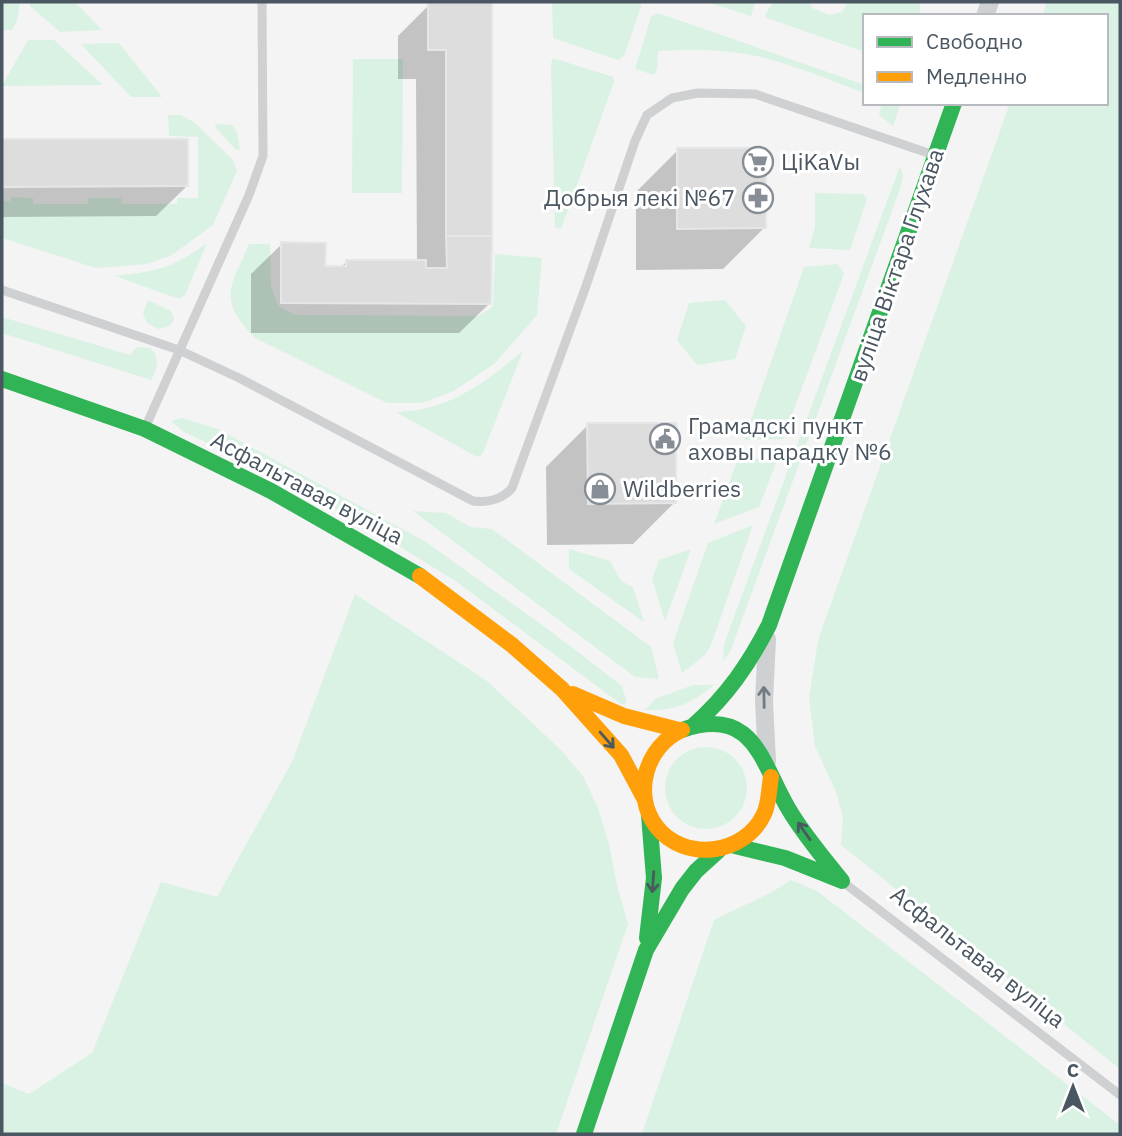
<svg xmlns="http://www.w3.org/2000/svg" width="1122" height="1136" viewBox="0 0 1122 1136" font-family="'IBM Plex Sans',sans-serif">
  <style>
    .green { fill: #d9f2e3 }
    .shadow { fill: #0003 }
    .building { fill: #ddddde; stroke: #e5e6e7; stroke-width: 2 }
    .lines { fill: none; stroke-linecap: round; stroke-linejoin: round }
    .lane { stroke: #ced0d2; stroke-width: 9 }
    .street { stroke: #ced0d2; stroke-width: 18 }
    .fast { stroke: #30b455; stroke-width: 16 }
    .slow { stroke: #ff9f0a; stroke-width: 16 }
    .oneway { stroke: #727b83 }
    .oneway2 { stroke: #495b60 }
    .labels { text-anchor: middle; stroke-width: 6; stroke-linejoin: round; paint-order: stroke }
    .poi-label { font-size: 23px; fill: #4a5661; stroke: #fff; text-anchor: start }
    .street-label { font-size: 23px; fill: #4a5661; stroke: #fff }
  </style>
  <rect width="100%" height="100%" fill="#f4f4f4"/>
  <!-- green -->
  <path class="green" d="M 2,2 L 20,2 L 17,21 L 12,30 L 2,30 Z
    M 30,2 L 75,2 L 102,30 L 60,32 L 30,6 Z
    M 552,2 L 640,2 L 641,7 L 624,56 L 618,60 L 553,38 Z
    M 707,2 L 755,2 L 751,16 Z
    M 773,2 L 809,2 L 812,8 L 829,15 L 842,12 L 848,2 L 920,2 L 920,16 L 865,16 L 865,52 L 767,18 L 765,15 Z
    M 1047,2 L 1120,2 L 1120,1069 L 841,845 L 843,818 L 836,792 L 815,746 L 809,698 L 818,640 L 1010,103 L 1106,103 L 1106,16 L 1042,16 Z
    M 658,13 L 865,85 L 865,93 C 831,81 797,66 761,57 C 728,49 692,49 658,51 L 657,69 L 654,75 L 635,69 L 651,17 Z
    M 28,40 L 54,40 L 103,85 L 2,86 Z
    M 119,43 L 162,97 L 131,97 L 81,44 Z
    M 553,58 L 613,77 L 614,82 L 561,229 L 555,227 L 551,64 Z
    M 353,59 L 403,59 L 402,193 L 352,193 Z
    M 882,103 L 901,103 L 893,126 L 879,115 Z
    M 168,115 L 181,115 L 195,123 L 233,160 L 237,171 L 213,225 L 172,255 L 147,264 L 96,268 L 2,238 L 2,201 L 11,201 L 11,197 L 33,198 L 33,204 L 88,204 L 88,198 L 121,198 L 122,204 L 177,204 L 178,198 L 198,198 L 198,137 L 169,136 Z
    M 215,124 L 232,125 L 237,132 L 240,150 L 236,150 L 216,128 Z
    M 900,166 L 903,176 L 900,189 L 730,652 L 723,661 L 724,644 Z
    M 815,193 L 863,194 L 867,199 L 850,250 L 809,248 L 815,228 Z
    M 207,243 L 185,295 L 179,299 L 115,276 C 157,271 172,269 207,243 Z
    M 249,244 L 270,244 L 271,286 L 278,306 L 295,315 L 478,316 L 493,307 L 495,254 L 542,258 L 537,315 L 495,363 L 454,391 L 422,403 L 387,403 L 255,338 C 217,298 230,289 249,244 Z
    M 838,264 L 844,274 L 783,439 L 744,440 L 804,267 Z
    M 148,300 L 171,311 L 174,319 L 170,326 L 158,329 L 147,323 L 143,313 Z
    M 725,300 L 746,326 L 735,359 L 697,365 L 677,340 L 689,303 Z
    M 2,317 L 130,355 L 137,347 L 150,348 C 161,358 157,369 151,380 L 2,333 Z
    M 523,351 L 482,455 L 477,457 L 396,412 C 449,411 484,383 523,351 Z
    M 182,418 L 218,429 L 426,542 L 553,633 L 622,686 L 627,703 L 621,704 L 457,582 L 373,530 L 278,476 L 184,432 L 171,421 Z
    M 778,458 L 759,507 L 714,524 L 738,459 Z
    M 413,511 L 446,513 L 470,527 L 492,529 L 651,647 L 659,679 L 635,677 Z
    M 753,525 L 711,645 L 705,655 L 682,673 L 673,643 L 708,543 Z
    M 569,549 L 610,561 L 621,581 L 633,587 L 644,622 L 569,569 Z
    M 691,549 L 665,621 L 652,579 L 659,560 Z
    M 355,594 L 487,681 L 561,750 L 583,776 L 598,808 L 609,844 L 617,885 L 628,924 L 556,1134 L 2,1134 L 2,1083 L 29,1094 L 92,1053 L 161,882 L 217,897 L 292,762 Z
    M 693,685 L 714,685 C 691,704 675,711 645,710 L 655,699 Z
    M665 788a41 41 0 1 1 82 0a41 41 0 1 1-82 0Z
    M 791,880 L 817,891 L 1120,1125 L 1120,1134 L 642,1134 L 714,920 C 740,906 767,897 791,880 Z"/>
  <!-- shadow -->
  <path class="shadow" d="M 429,5 L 490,5 L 490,303 L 459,333 L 251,333 L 251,274 L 282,244 L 324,267 L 341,267 L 346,262 L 417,262 L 416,79 L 398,79 L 398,36 Z
    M 187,140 L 187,186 L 156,216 L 2,217 L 2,141 Z
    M 678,150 L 764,228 L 723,269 L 636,270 L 636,192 Z
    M 588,425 L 675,502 L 633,544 L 547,545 L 546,467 Z"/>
  <!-- building -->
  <path class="building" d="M 428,3 L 492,3 L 492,236 L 446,236 L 446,50 L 428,50 Z
    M 2,139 L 188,139 L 188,186 L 2,187 Z
    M 677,148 L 766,148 L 766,228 L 677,229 Z
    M 446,236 L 492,236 L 491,304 L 281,303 L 281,242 L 326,243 L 325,266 L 346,266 L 346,260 L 426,260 L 426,268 L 447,268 Z
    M 587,423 L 676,423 L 676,503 L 588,504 Z"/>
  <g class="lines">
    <!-- lane -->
    <path class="lane" d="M 2,290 L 179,350 L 239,378 L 473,501 C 489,503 502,500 512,488 L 586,286 L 635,141 L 647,115 L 672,98 L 698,93 L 755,94 L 934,155
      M 145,428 L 249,195 L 263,156 L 262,2
      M 843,882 L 1120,1095"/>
    <!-- street -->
    <path class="street" d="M 985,16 L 990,2
      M 767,639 L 764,701 L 767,761"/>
    <!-- fast -->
    <path class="fast" d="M 2,379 L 145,429 L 271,491 L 420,576
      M 694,725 C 727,696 749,664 769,625 L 954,103
      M 682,730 C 754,705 761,762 788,808 C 803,834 823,857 842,881
      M 735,846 L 785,858 L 840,880
      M 647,938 L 654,878 L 649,815
      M 584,1134 L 646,950 L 682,889 L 696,871 L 718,851"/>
    <!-- slow -->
    <path class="slow" d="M 420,576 L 512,645 L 562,689 L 621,755 L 644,798
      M 573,694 L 624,716 L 679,730
      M 682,730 C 646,746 632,794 656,826 C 684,863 745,855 764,814 C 769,804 769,788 771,777"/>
  </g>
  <!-- one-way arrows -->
  <defs><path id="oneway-shaft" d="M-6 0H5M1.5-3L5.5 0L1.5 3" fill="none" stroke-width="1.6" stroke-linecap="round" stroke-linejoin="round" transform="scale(1.75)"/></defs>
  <use class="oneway" href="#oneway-shaft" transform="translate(764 697) rotate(-91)"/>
  <g class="oneway2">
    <use href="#oneway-shaft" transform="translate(607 740) rotate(49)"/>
    <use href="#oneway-shaft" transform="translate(804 831) rotate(-125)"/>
    <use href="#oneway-shaft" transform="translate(653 882) rotate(94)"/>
  </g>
  <!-- icons -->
  <defs>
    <g id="supermarket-ring" transform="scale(1.575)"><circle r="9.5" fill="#fff" stroke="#868d94" stroke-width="1.5"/><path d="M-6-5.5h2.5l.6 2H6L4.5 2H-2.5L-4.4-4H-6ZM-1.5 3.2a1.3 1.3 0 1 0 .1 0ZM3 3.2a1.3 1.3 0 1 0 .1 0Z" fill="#868d94"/></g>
    <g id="pharmacy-ring" transform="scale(1.575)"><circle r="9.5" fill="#fff" stroke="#868d94" stroke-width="1.5"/><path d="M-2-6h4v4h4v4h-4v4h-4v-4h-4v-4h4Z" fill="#868d94"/></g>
    <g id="civic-ring" transform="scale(1.575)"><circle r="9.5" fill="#fff" stroke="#868d94" stroke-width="1.5"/><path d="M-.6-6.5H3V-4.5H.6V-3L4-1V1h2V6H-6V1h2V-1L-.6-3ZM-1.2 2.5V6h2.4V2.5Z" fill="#868d94"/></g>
    <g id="shop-ring" transform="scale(1.575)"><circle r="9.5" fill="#fff" stroke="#868d94" stroke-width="1.5"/><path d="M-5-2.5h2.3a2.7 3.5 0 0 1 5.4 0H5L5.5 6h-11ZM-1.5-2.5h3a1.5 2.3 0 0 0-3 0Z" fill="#868d94"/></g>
  </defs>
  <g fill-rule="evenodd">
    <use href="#supermarket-ring" x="758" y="162"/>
    <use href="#pharmacy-ring" x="758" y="198"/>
    <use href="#civic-ring" x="665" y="439"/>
    <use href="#shop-ring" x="600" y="489"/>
  </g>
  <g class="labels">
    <!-- poi labels -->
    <g class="poi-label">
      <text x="781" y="170">ЦiKaVы</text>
      <text x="735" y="206" text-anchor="end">Добрыя лекі №67</text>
      <text x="688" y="434">Грамадскі пункт<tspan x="688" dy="26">аховы парадку №6</tspan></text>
      <text x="623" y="497">Wildberries</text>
    </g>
    <!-- street labels -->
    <g class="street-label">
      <text transform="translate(897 265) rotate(-71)" y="8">вуліца Віктара Глухава</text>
      <text transform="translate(307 488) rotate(28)" y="8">Асфальтавая вуліца</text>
      <text transform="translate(978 957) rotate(38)" y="8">Асфальтавая вуліца</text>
    </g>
  </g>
  <!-- border -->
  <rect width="1122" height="1136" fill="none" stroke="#4a5661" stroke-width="7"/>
  <!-- legend -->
  <rect x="863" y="14" width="245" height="91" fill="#ffffff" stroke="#b7bbc0" stroke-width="2"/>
  <rect x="877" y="37" width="35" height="10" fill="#30b455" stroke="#b7bbc0" stroke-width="2"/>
  <text x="926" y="49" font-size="21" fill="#4a5661">Свободно</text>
  <rect x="877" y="72" width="35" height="10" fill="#ff9f0a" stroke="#b7bbc0" stroke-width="2"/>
  <text x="926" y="84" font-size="21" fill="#4a5661">Медленно</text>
  <!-- north arrow -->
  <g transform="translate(1073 1087)" stroke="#ffffff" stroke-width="5" paint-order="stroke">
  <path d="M0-5L12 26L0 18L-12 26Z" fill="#4a5661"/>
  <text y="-10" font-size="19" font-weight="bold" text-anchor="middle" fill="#4a5661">С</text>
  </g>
</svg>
